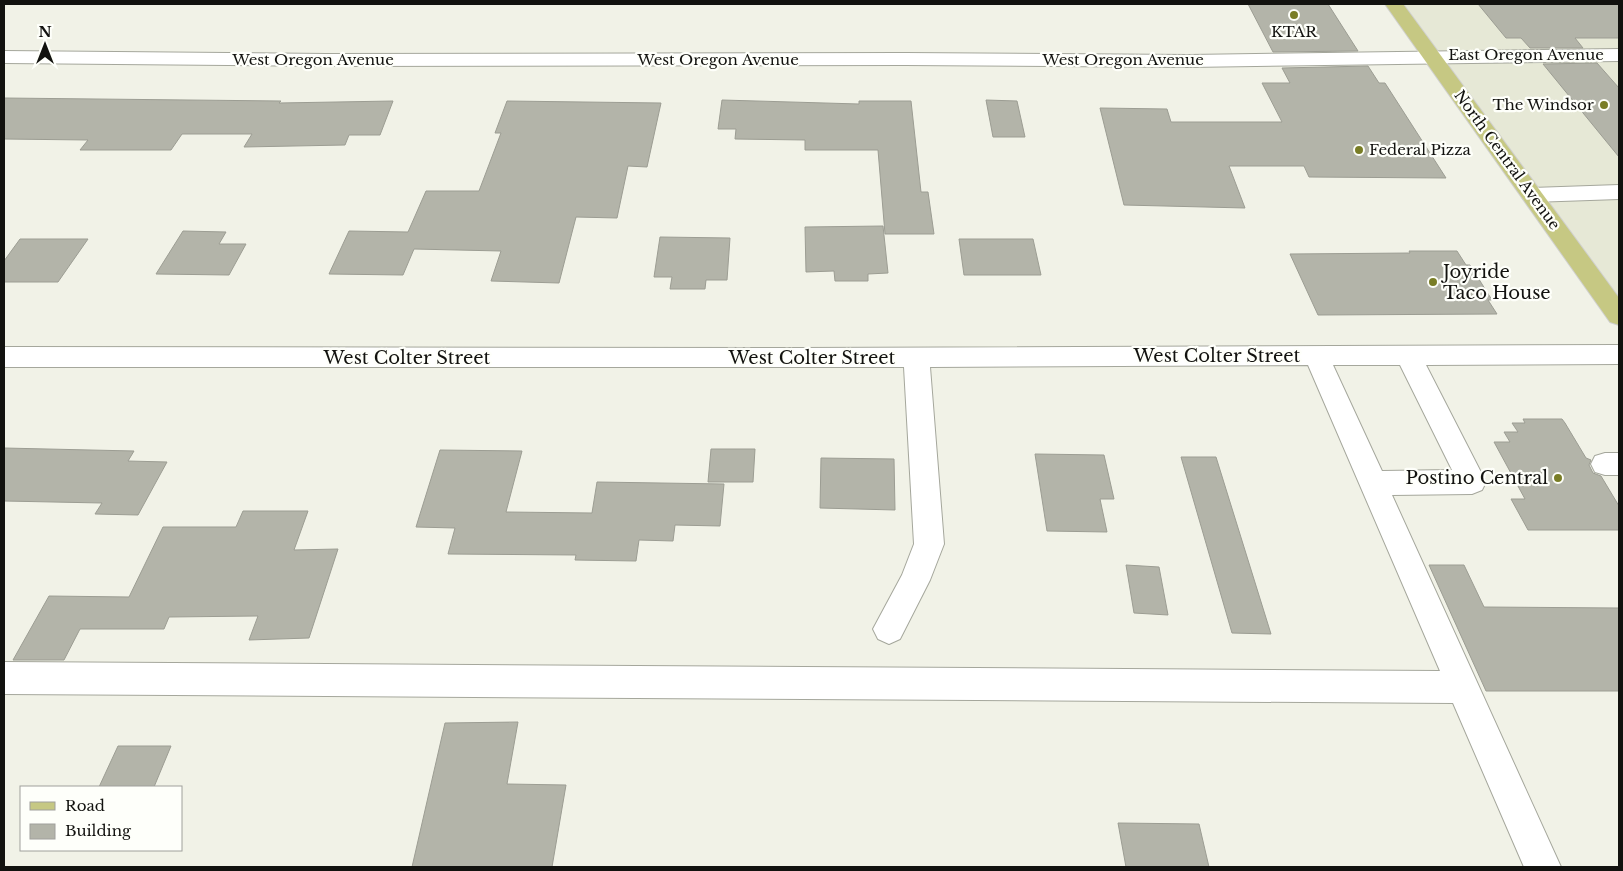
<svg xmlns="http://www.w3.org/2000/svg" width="1623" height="871" viewBox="0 0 1623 871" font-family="'Libre Baskerville',serif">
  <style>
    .built { fill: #e6e8d6 }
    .building { fill: #b3b4a9; stroke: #9c9d93 }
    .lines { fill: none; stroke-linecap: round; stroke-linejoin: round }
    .minor-casing { stroke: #a5a79c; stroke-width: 2 }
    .major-casing { stroke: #d0d0cf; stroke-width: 2 }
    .minor { fill: #fff; fill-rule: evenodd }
    .major { fill: #c6c883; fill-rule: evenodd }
    .poi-dot { fill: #797d26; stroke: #fefffa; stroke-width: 2 }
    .labels { text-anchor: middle; stroke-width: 4.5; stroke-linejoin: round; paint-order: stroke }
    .far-poi-label { font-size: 15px; fill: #12120f; stroke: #fefffa }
    .far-street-label { font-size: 15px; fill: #12120f; stroke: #fefffa }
    .poi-label { font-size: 18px; fill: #12120f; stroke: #fefffa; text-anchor: start }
    .street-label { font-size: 18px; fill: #12120f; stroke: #fefffa }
  </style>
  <rect width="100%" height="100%" fill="#f1f2e7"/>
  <!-- built -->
  <path class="built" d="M 1394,4 L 1619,4 L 1619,314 Z"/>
  <!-- building -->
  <path class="building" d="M 1248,4 L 1328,4 L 1358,51 L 1273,52 Z
    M 1478,4 L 1619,4 L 1619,38 L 1575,38 L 1583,48 L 1530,48 L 1521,38 L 1506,38 Z
    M 1597,63 L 1619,88 L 1619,157 L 1543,64 Z
    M 1368,66 L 1379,83 L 1385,83 L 1446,178 L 1309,177 L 1304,166 L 1229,166 L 1245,208 L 1124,205 L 1100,108 L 1167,109 L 1171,122 L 1282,122 L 1262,83 L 1290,83 L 1282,68 Z
    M 4,98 L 281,101 L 279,103 L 393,101 L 380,135 L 349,135 L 345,145 L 244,147 L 252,134 L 182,134 L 171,150 L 80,150 L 88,140 L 4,139 Z
    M 722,100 L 859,104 L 859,101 L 911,101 L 921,192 L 928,192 L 934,234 L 885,234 L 878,150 L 805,150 L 805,140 L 735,139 L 736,129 L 718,129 Z
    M 986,100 L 1017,101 L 1025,137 L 993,137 Z
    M 507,101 L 661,103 L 647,167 L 628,166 L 617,218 L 576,217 L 559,283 L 491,281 L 501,251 L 414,249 L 403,275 L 329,274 L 349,231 L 408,232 L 426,191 L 479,191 L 501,133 L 495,133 Z
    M 883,226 L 888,273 L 868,274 L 868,281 L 835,281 L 834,271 L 806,272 L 805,227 Z
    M 183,231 L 226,232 L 219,244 L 246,244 L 229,275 L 156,274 Z
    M 660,237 L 730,238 L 727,280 L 706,280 L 705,289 L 670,289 L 672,277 L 654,277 Z
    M 20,239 L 88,239 L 58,282 L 4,282 L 4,261 Z
    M 959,239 L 1033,239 L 1041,275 L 964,275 Z
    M 1409,251 L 1457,251 L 1466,265 L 1470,265 L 1492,300 L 1488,300 L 1497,314 L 1318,315 L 1290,254 L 1410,253 Z
    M 1523,419 L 1562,419 L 1565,423 L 1586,458 L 1591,460 L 1589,465 L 1593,473 L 1601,476 L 1619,506 L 1619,530 L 1528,530 L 1511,499 L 1525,499 L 1494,442 L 1510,442 L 1504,432 L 1518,432 L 1512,423 L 1525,423 Z
    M 4,448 L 134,451 L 128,461 L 167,462 L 138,515 L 95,514 L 102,503 L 4,501 Z
    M 711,449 L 755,449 L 753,482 L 708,482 Z
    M 440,450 L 522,451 L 506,512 L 592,513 L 597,482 L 724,484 L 720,526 L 675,525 L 673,541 L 639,540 L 636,561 L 575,560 L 576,555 L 448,554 L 455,528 L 416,527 Z
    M 1035,454 L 1104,455 L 1114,499 L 1100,499 L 1107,532 L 1047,531 Z
    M 1181,457 L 1216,457 L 1271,634 L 1232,633 Z
    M 821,458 L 894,459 L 895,510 L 820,508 Z
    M 243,511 L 308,511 L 294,550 L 338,549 L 309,638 L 249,640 L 258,616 L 169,617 L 164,629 L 80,629 L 64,660 L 13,660 L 49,596 L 129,597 L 163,527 L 236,527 Z
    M 1126,565 L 1159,567 L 1168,615 L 1134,613 Z
    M 1429,565 L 1464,565 L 1484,607 L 1619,608 L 1619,691 L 1486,691 Z
    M 518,722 L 507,784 L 566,785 L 552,867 L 412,867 L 445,723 Z
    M 118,746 L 171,746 L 154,787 L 99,787 Z
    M 1118,823 L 1199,824 L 1209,867 L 1126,867 Z"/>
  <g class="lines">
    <!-- minor casing -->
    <g class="minor-casing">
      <path id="minor" d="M 1619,49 L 1619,61 L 1189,67 L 905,65 L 327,66 L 4,63 L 4,51 L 327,54 L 905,53 L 1189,55 Z
        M 1619,185 L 1619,199 L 1532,202 L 1524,200 L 1521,195 L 1524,190 L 1532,188 Z
        M 1619,345 L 1619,364 L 1426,365 L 1486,482 L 1482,490 L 1472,494 L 1392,495 L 1561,867 L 1524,867 L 1453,703 L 4,694 L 4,662 L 1440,671 L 1308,365 L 930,367 L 944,544 L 930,580 L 900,639 L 889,644 L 878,639 L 873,629 L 902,575 L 914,544 L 904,367 L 4,367 L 4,347 L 799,348 ZM 1333,365 L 1400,365 L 1452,470 L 1382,471 Z
        M 1605,453 L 1619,453 L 1619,475 L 1605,475 L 1595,472 L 1591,464 L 1595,456 Z"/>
    </g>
    <!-- major casing -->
    <g class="major-casing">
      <path id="major" d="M 1385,4 L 1403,4 L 1619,298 L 1619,325 L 1610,322 Z"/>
    </g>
    <!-- minor -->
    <use href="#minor" class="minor"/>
    <!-- major -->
    <use href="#major" class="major"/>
  </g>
  <!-- markers -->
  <g class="poi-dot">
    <circle cx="1294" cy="15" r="5"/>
    <circle cx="1604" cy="105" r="5"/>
    <circle cx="1359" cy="150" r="5"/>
    <circle cx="1433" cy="282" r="5"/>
    <circle cx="1558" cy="478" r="5"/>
  </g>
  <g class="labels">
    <!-- far-poi labels -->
    <g class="far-poi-label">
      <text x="1294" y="37">KTAR</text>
      <text x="1594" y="110" text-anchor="end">The Windsor</text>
      <text x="1369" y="155" text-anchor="start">Federal Pizza</text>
    </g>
    <!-- far-street labels -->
    <g class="far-street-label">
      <text x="1526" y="60">East Oregon Avenue</text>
      <text x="313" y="65">West Oregon Avenue</text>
      <text x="718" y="65">West Oregon Avenue</text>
      <text x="1123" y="65">West Oregon Avenue</text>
      <text transform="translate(1507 160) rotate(54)" y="5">North Central Avenue</text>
    </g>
    <!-- poi labels -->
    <g class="poi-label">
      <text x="1443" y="278">Joyride<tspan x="1443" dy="21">Taco House</tspan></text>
      <text x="1548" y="484" text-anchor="end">Postino Central</text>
    </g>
    <!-- street labels -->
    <g class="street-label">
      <text x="1217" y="362">West Colter Street</text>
      <text x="407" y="364">West Colter Street</text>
      <text x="812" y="364">West Colter Street</text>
    </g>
  </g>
  <!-- border -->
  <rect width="1623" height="871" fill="none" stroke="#12120f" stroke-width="10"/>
  <!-- legend -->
  <rect x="20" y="786" width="162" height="65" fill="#fefffa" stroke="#a0a09c"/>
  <rect x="30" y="802" width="25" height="8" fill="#c6c883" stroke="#a0a09c"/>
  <text x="65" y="811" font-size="15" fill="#12120f">Road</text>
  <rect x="30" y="824" width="25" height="15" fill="#b3b4a9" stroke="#a0a09c"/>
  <text x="65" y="836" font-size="15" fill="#12120f">Building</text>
  <!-- north arrow -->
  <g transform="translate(45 45)" stroke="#fefffa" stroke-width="4" paint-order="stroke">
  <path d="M0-4L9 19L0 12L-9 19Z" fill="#12120f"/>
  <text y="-8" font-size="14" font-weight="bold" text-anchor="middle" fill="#12120f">N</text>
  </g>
</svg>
